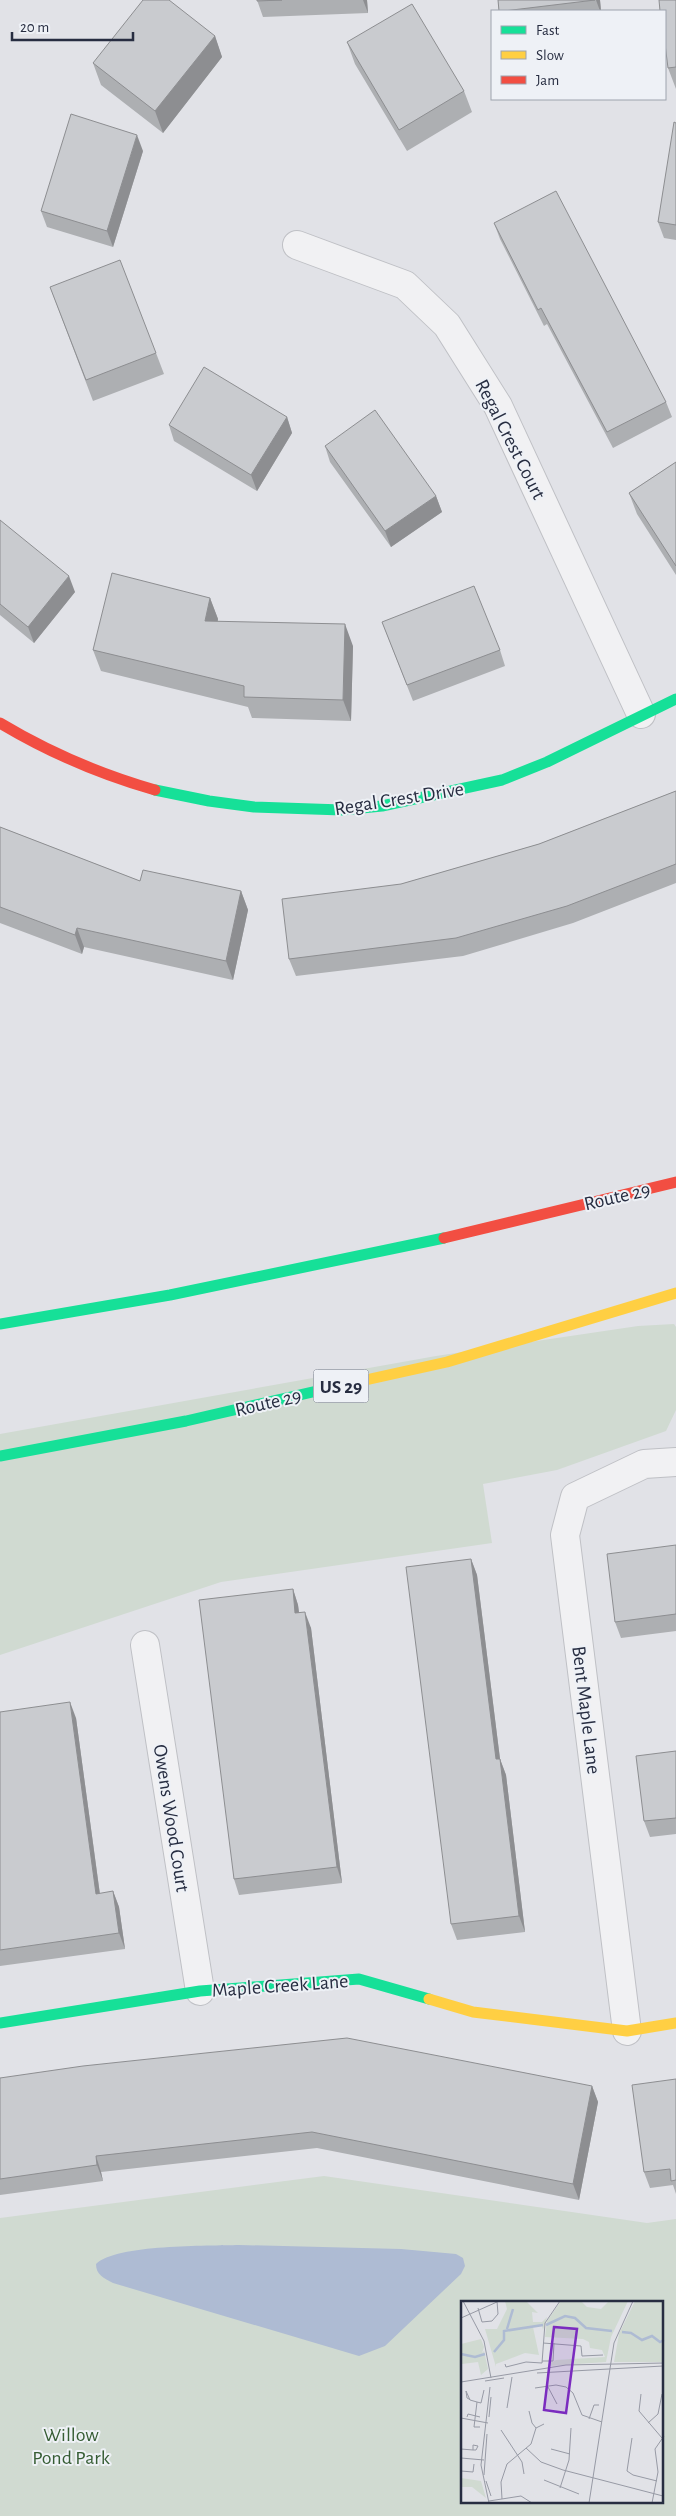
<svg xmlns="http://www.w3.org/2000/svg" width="676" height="2516" viewBox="0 0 676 2516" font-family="'Alegreya Sans',sans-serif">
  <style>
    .green { fill: #d0dad1; fill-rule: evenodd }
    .water { fill: #aebbd3 }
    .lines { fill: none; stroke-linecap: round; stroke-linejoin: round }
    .street-casing { stroke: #bfc0c5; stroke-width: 30 }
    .street { stroke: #f1f1f3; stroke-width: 28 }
    .fast { stroke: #16e098; stroke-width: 11 }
    .slow { stroke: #ffcf43; stroke-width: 11 }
    .jam { stroke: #f24e42; stroke-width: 11 }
    .wall { fill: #adafb2 }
    .shaded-wall { fill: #8d8e91 }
    .building { fill: #c9cbcf; stroke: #8d8e91 }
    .labels { text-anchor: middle; stroke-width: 4; stroke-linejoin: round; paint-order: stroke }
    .shield { fill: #eef1f6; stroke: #636877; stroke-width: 1 }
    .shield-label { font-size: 19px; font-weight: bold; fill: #272d41 }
    .street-label { font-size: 20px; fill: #272d41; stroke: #eef1f6 }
    .park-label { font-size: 20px; fill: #365d34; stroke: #eef1f6 }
    .inset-river { fill: none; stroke: #aebbd3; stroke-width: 2.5 }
    .inset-road { fill: none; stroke: #979aa5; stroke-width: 1 }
    .view { fill: #7b2cbf; fill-opacity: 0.15; stroke: #7b2cbf; stroke-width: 2.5 }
    .inset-edge { fill: none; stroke: #272d41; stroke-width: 2.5 }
  </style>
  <rect width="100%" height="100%" fill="#e1e2e7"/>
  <!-- green -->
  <path class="green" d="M 674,1324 L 676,1327 L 676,1410 L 666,1431 L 557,1470 L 483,1484 L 492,1543 L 221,1582 L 0,1655 L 0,1434 L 436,1356 L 638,1326 Z
    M 324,2176 L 647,2223 L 676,2219 L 676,2516 L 0,2516 L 0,2218 ZM 462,2302 L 662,2302 L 662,2502 L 462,2502 Z"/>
  <!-- water -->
  <path class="water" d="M 239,2245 L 401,2249 L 456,2254 L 463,2258 L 465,2266 L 461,2274 L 385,2346 L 359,2356 L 113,2283 C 104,2278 96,2275 96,2264 C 116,2244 209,2246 239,2245 Z"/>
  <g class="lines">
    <!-- street casing -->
    <g class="street-casing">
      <path id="street" d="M 297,245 L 405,285 L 447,325 L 498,406 L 641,714
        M 145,1645 L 200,1991
        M 627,2031 L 565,1535 L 575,1497 L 644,1464 L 676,1462"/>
    </g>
    <!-- street -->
    <use href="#street" class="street"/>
    <!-- fast -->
    <path class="fast" d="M 155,790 L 209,801 L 254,807 L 342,810 L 382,806 L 502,780 L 547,762 L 676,699
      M 0,1324 L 170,1295 L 444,1238
      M 0,1456 L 186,1421 L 352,1383
      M 0,2023 L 200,1991 L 359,1979 L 429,1999"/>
    <!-- slow -->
    <path class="slow" d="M 352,1383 L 447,1362 L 676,1293
      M 429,1999 L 473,2012 L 627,2031 L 676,2023"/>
    <!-- jam -->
    <path class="jam" d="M 0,723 C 50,753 99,774 155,790
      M 444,1238 L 676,1182"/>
  </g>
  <!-- wall -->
  <path class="wall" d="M 257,0 L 367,0 L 368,13 L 263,17 Z
    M 498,0 L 600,0 L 601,11 L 499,11 Z
    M 676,0 L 676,89 L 668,68 Z
    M 215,36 L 222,57 L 163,133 L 101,85 L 93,63 Z
    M 347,42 L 464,91 L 472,112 L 407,151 L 355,64 Z
    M 676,123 L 676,240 L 664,238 L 658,222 Z
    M 143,151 L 113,247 L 47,227 L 41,211 Z
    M 494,223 L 666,402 L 672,417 L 613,448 L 547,324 L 544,326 L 500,239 Z
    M 50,287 L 156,353 L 164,374 L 93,401 Z
    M 287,417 L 292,433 L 257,491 L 174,441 L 169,425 Z
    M 325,446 L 436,496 L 442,512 L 391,547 L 330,462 Z
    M 676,462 L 676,575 L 637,514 L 629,493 Z
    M 0,520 L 75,592 L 34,643 L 0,615 Z
    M 210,598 L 218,619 L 218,621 L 353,646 L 351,721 L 252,718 L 248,707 L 101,671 L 93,650 Z
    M 382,622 L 500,650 L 505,666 L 413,701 Z
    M 676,791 L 676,883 L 573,923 L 463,956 L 296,976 L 289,959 L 401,884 L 539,844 Z
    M 0,827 L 140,881 L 241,891 L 248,910 L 233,980 L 84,947 L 82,954 L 0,923 Z
    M 676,1545 L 676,1631 L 621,1638 L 615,1622 Z
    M 471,1559 L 477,1575 L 500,1759 L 506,1775 L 525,1932 L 457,1940 L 451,1924 Z
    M 293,1589 L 298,1605 L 299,1612 L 311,1628 L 342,1883 L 239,1895 L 234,1879 Z
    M 0,1712 L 76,1718 L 100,1894 L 113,1891 L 119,1907 L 125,1949 L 0,1966 Z
    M 676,1751 L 676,1834 L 650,1837 L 644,1821 Z
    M 0,2078 L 592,2086 L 598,2102 L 579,2200 L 317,2148 L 101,2172 L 103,2181 L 0,2195 Z
    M 676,2079 L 676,2194 L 673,2185 L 650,2188 L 644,2172 Z"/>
  <!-- shaded-wall -->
  <path class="shaded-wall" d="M 363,0 L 367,0 L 368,13 Z
    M 596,0 L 600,0 L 601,11 L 600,11 Z
    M 215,36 L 222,57 L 163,133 L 155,111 Z
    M 137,135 L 143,151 L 113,247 L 107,231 Z
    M 287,417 L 292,433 L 257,491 L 251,475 Z
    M 436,496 L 442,512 L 391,547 L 385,531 Z
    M 69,576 L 75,592 L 34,643 L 28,627 Z
    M 210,598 L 218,619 L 212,642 L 205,621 Z
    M 345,624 L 353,646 L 351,721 L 343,700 Z
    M 241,891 L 248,910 L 233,980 L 226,961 Z
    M 77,928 L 84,947 L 82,954 L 75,935 Z
    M 471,1559 L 477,1575 L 502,1775 L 496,1759 Z
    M 293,1589 L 298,1605 L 301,1629 L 295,1613 Z
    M 305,1612 L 311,1628 L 342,1883 L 337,1867 Z
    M 70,1702 L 76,1718 L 102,1910 L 96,1894 Z
    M 500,1759 L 506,1775 L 525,1932 L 519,1916 Z
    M 113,1891 L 119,1907 L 125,1949 L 119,1933 Z
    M 592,2086 L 598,2102 L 579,2200 L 573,2184 Z
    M 96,2156 L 101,2172 L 103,2181 L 97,2165 Z"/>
  <!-- building -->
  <path class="building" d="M 143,0 L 169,0 L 215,36 L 155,111 L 93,63 Z
    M 257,0 L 282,0 L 257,1 Z
    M 498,0 L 595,0 L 504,11 L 499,11 Z
    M 659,0 L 676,0 L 676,67 L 668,68 L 665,44 L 665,11 L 660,11 Z
    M 412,4 L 464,91 L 399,130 L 347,42 Z
    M 71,114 L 137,135 L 107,231 L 41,211 Z
    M 674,122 L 676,123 L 676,225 L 658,222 Z
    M 556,191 L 666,402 L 607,432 L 541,308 L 538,310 L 494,223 Z
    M 120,260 L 156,353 L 86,380 L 50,287 Z
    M 204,367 L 287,417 L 251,475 L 169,425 Z
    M 375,410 L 436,496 L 385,531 L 325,446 Z
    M 676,462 L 676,566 L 629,493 Z
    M 0,520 L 69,576 L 28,627 L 0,604 Z
    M 112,573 L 210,598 L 205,621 L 345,624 L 343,700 L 244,697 L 244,686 L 93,650 Z
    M 474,586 L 500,650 L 407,685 L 382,622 Z
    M 676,791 L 676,864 L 567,906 L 456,938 L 289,959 L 282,899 L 401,884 L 539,844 Z
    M 0,827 L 140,881 L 143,870 L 241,891 L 226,961 L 77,928 L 75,935 L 0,907 Z
    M 676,1545 L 676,1614 L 615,1622 L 607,1554 Z
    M 471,1559 L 496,1759 L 500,1759 L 519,1916 L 451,1924 L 406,1567 Z
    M 293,1589 L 295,1613 L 305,1612 L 337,1867 L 234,1879 L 199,1600 Z
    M 70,1702 L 96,1894 L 113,1891 L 119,1933 L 0,1950 L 0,1712 Z
    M 676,1751 L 676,1818 L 644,1821 L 636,1756 Z
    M 347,2038 L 592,2086 L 573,2184 L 312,2132 L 96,2156 L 97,2165 L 0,2179 L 0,2078 L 83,2066 Z
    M 676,2079 L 676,2180 L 671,2181 L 670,2169 L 644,2172 L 632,2085 Z"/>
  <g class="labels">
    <!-- shield labels -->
    <rect class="shield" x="313.5" y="1369.5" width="55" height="33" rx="4"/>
    <g class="shield-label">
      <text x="341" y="1393">US 29</text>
    </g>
    <!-- street labels -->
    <g class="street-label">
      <text transform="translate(511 439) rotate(63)" y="7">Regal Crest Court</text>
      <text transform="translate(399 798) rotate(-9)" y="7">Regal Crest Drive</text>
      <text transform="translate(617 1196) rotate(-13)" y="7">Route 29</text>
      <text transform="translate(268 1402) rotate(-13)" y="7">Route 29</text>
      <text transform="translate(587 1710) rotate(83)" y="7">Bent Maple Lane</text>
      <text transform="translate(172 1818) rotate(81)" y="7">Owens Wood Court</text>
      <text transform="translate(280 1985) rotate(-4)" y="7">Maple Creek Lane</text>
    </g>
    <!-- park labels -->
    <g class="park-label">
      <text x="71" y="2441">Willow<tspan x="71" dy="23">Pond Park</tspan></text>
    </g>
  </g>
  <!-- overview -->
  <g transform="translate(461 2301)">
    <rect width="202" height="202" fill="#e1e2e7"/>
    <path d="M 44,0 L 66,1 L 77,12 L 71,11 L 72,21 L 81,21 L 86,16 L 82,29 L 81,25 L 72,26 L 78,54 L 64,52 L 35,63 L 35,66 L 24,28 L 36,28 L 46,8 ZM 100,0 L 120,0 L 126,6 L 140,8 L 148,0 L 167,0 L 150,36 L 145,61 L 88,65 L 87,63 L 95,59 L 144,56 L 141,49 L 129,47 L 128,41 L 122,38 L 84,36 L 86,20 ZM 174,0 L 202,0 L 202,61 L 153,61 L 158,33 ZM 20,38 L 23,46 L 21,52 L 23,50 L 27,68 L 20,74 L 17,61 L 1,63 L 0,43 ZM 0,177 L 20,180 L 25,197 L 11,186 L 0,186 Z" fill="#d0dad1"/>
    <path class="inset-river" d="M 85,24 L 104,15 L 114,17 L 125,27 L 151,30M 46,28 L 52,8M 161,31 L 170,32 L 181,39 L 191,35 L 199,41 L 203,39M 33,51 L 43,39 L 43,30 L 82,24M 0,53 L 14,56 L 24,53"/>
    <path class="inset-road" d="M 2,0 L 23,40 L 30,77M 17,7 L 21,21 L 31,20 L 37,13 L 36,0M 0,17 L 36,1M 82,42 L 120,45 L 121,55 L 142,54M 81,60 L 92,60 L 93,42M 44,63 L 45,66 L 65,61 L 81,62 L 84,22 L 99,0M 76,72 L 202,65M 24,80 L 43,77M 0,81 L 105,64 L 203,62M 87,86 L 96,103M 74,87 L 95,84 L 105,86 L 112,92 L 121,114 L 141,121M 180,93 L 178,110 L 201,137M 9,99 L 5,90 L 6,97 L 8,98 L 9,99 L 16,101 L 20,102 L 23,89M 16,101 L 13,126 L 19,126M 46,107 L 51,76M 68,110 L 71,122 L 75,127M 6,116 L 7,113 L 19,116M 28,116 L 30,96M 0,117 L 27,122M 128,118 L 133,104 L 138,104M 187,122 L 197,113 L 201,93M 40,129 L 61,161 L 63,173M 171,137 L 166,170 L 172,174 L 196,180M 65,147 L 80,161 L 102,169 L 202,195M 0,148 L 12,149 L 15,149 L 17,145 L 12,144 L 12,149M 90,148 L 109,153M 0,157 L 23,159M 0,170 L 12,171 L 13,163M 23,174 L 26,133M 83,179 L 118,193M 25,180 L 30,195M 99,187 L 108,159 L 110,127M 41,198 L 40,181 L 46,163 L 70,143 L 75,127 L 83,123M 28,200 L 60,195 L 71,202M 28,202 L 20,164 L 29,86M 72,202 L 90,202M 128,202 L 153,42 L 172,0M 191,202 L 197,171 L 194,148 L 203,135"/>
    <path class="view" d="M 93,26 L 116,28 L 105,112 L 83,109 Z"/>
    <rect width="202" height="202" class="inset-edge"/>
  </g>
  <!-- legend -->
  <rect x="491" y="10" width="175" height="90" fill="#eef1f6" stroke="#9ea3ae"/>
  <rect x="501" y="26" width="25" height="8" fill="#16e098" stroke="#9ea3ae"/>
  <text x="536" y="35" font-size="15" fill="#272d41">Fast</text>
  <rect x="501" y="51" width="25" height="8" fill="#ffcf43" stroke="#9ea3ae"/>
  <text x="536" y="60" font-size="15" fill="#272d41">Slow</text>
  <rect x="501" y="76" width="25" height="8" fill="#f24e42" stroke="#9ea3ae"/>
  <text x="536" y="85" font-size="15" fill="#272d41">Jam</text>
  <!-- scale -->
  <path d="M12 32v8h121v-8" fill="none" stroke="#272d41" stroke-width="2.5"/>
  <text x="20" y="32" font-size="15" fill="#272d41" stroke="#eef1f6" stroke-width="4" paint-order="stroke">20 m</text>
</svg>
